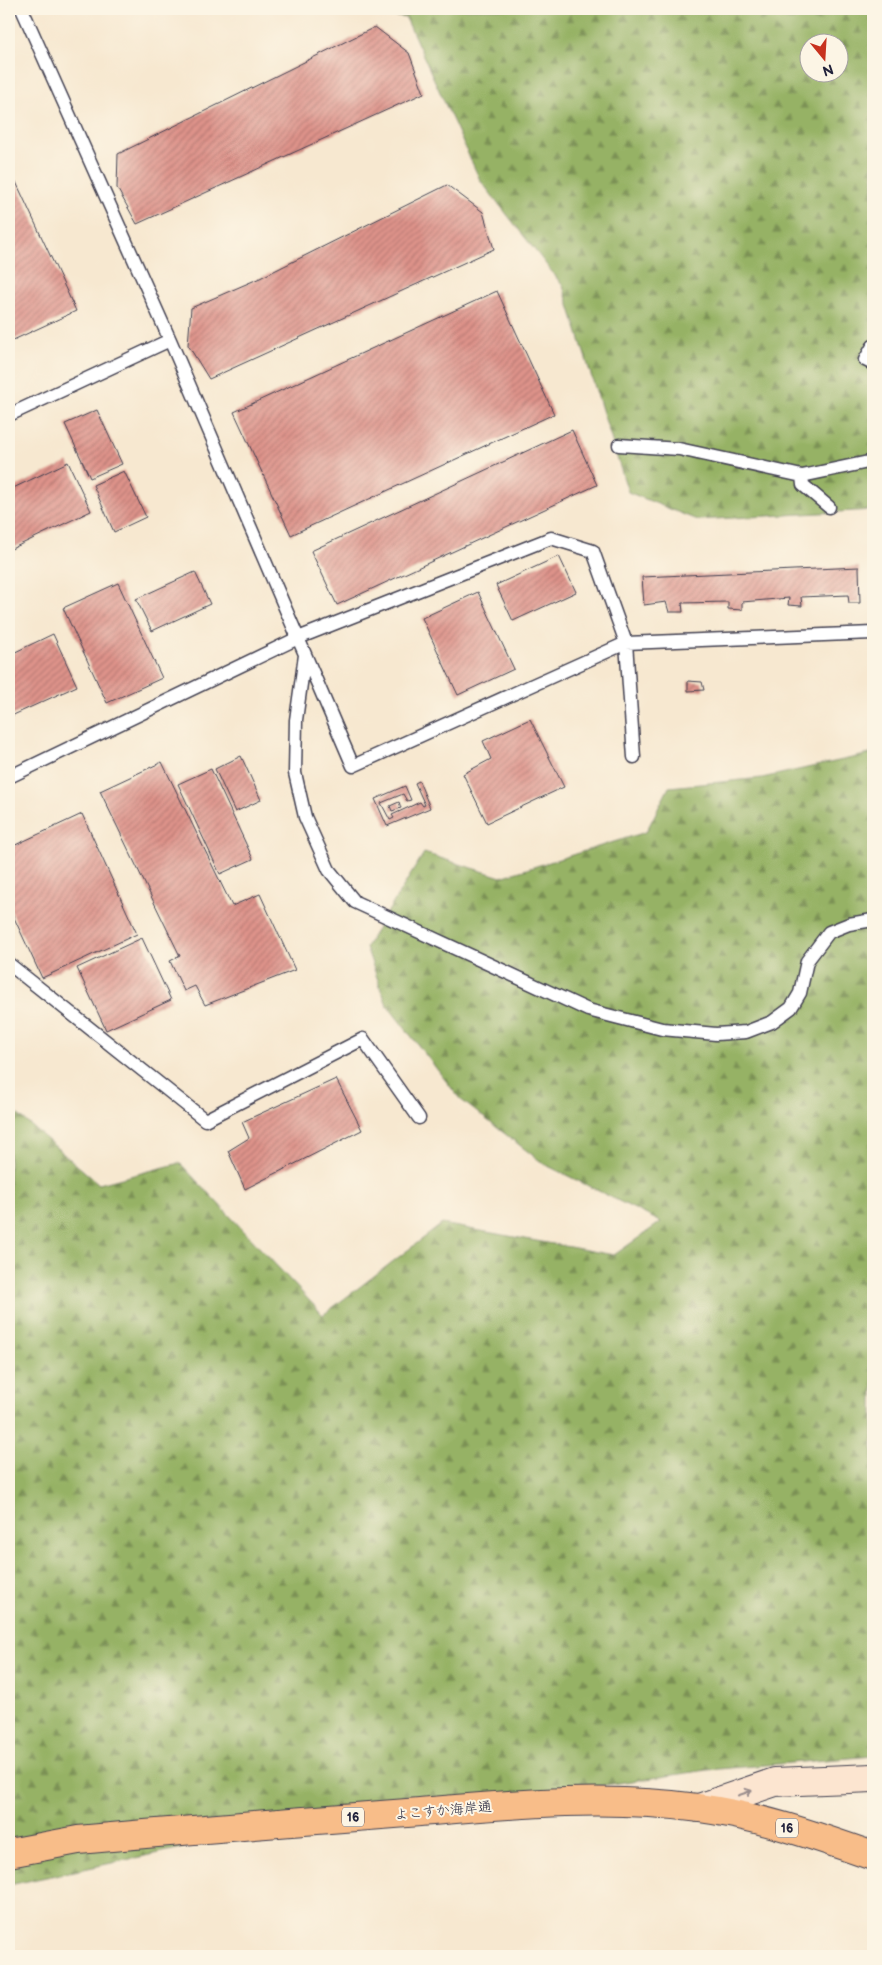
<svg xmlns="http://www.w3.org/2000/svg" width="882" height="1965" viewBox="0 0 882 1965" font-family="'Balsamiq Sans','Klee One',sans-serif">
  <style>
    .forest { fill: url(#forest-firs); stroke: #5c6a50; fill-rule: evenodd }
    .building { fill: url(#building-hatch) }
    .lines { fill: none; stroke-linecap: round; stroke-linejoin: round }
    .service-casing { stroke: #424051; stroke-width: 15 }
    .secondary-casing { stroke: #424051; stroke-width: 30 }
    .trunk-casing { stroke: #424051; stroke-width: 30 }
    .service { stroke: #fff; stroke-width: 12 }
    .secondary { stroke: #fce5d0; stroke-width: 28 }
    .trunk { stroke: #f8bd89; stroke-width: 28 }
    .oneway { stroke: #9a8d8d }
    .labels { text-anchor: middle; stroke-width: 4; stroke-linejoin: round; paint-order: stroke }
    .shield { fill: #fcf5e5; stroke: #63616e; stroke-width: 1 }
    .shield-label { font-size: 12px; font-weight: bold; fill: #22223b }
    .street-label { font-size: 14px; fill: #22223b; stroke: #fcf5e5 }
  </style>
  <defs>
    <pattern id="forest-firs" width="22" height="20" patternUnits="userSpaceOnUse" patternTransform="scale(1.25)"><rect width="22" height="20" fill="#96b265"/><path d="M5 1l3.5 6h-7zM16 11l3.5 6h-7z" fill="#7a9054"/></pattern>
    <pattern id="building-hatch" width="6" height="6" patternUnits="userSpaceOnUse" patternTransform="scale(1.25)"><rect width="6" height="6" fill="#de938a"/><path d="M-1 1l2-2M0 6l6-6M5 7l2-2" fill="none" stroke="#b47872"/></pattern>
  </defs>
  <rect width="100%" height="100%" fill="#fcf5e5"/>
  <filter id="ink" filterUnits="userSpaceOnUse"><feTurbulence type="fractalNoise" baseFrequency=".02" numOctaves="2"/><feDisplacementMap in="SourceGraphic" scale="10" xChannelSelector="R" yChannelSelector="G"/><feConvolveMatrix kernelMatrix="1 2 1 2 8 2 1 2 1" color-interpolation-filters="sRGB"/></filter>
  <filter id="wash" filterUnits="userSpaceOnUse"><feTurbulence type="fractalNoise" baseFrequency=".0096" numOctaves="4" result="noise"/><feDisplacementMap in="SourceGraphic" scale="20" xChannelSelector="R" yChannelSelector="G"/><feGaussianBlur stdDeviation="1.12" result="paint"/><feColorMatrix in="noise" values="0 0 0 0 0 0 0 0 0 0 0 0 0 0 0 0 0 1.4 0 .05"/><feComposite in="paint" operator="in"/></filter>
  <g filter="url(#wash)">
    <rect width="100%" height="100%" fill="#f7e8d0"/>
    <!-- forest -->
    <path class="forest" d="M 345,9 L 873,9 L 873,510 L 697,520 L 628,492 L 563,286 L 480,180 L 406,18 ZM 810,42 L 840,42 L 840,72 L 810,72 Z
      M 873,750 L 873,1756 L 707,1770 L 191,1846 L 9,1885 L 9,1107 L 99,1184 L 180,1163 L 323,1315 L 442,1224 L 614,1255 L 661,1222 L 544,1164 L 460,1099 L 387,1005 L 366,947 L 424,853 L 501,877 L 646,832 L 669,787 L 762,778 L 870,754 Z"/>
    <g id="blocks">
      <!-- building -->
      <path class="building" d="M 375,27 L 409,53 L 424,93 L 137,224 L 117,188 L 118,154 Z
        M 9,167 L 76,311 L 9,342 Z
        M 447,185 L 483,212 L 494,249 L 209,379 L 188,345 L 191,308 L 260,278 Z
        M 497,291 L 554,414 L 291,535 L 234,412 Z
        M 97,410 L 122,464 L 90,478 L 65,424 Z
        M 572,430 L 597,485 L 337,605 L 311,551 Z
        M 68,462 L 91,511 L 9,550 L 9,490 Z
        M 124,471 L 146,517 L 114,532 L 93,485 Z
        M 559,556 L 576,592 L 513,621 L 496,585 Z
        M 859,567 L 860,603 L 849,603 L 848,595 L 801,597 L 802,606 L 788,605 L 789,598 L 742,602 L 742,610 L 728,609 L 728,602 L 682,603 L 683,612 L 669,612 L 666,602 L 644,605 L 642,577 Z
        M 195,572 L 210,604 L 152,631 L 136,599 Z
        M 118,583 L 162,678 L 107,703 L 63,608 Z
        M 478,592 L 514,669 L 458,695 L 422,618 Z
        M 53,634 L 77,686 L 9,717 L 9,655 Z
        M 688,681 L 702,682 L 704,690 L 688,691 Z
        M 530,719 L 564,787 L 487,823 L 463,774 L 491,759 L 483,741 Z
        M 241,756 L 261,800 L 235,812 L 215,769 Z
        M 162,762 L 232,906 L 260,894 L 295,970 L 205,1005 L 195,986 L 184,991 L 170,961 L 180,956 L 100,791 Z
        M 211,769 L 253,859 L 220,874 L 178,784 Z
        M 419,781 L 430,808 L 387,826 L 375,799 L 405,786 L 411,800 L 407,801 L 403,794 L 381,803 L 390,820 L 394,818 L 392,815 L 420,802 L 423,806 L 425,805 L 415,783 Z
        M 399,802 L 401,808 L 392,811 L 390,806 Z
        M 82,814 L 137,934 L 42,978 L 9,907 L 9,848 Z
        M 142,938 L 171,1000 L 106,1030 L 77,968 Z
        M 336,1079 L 362,1130 L 245,1189 L 228,1151 L 249,1138 L 242,1122 Z"/>
    </g>
  </g>
  <g filter="url(#ink)">
    <use href="#blocks" fill-opacity="0" stroke="#424051" stroke-width="1"/>
    <g class="lines">
      <!-- service casing -->
      <g class="service-casing">
        <path id="service" d="M 22,9 L 170,340 L 353,766 L 626,643 L 873,633
          M 873,346 L 865,360 L 873,364
          M 9,415 L 170,340
          M 619,445 L 679,449 L 802,476 L 873,461
          M 802,476 L 803,485 L 829,507
          M 305,655 L 296,720 L 295,773 L 305,817 L 329,870 L 355,902 L 588,1010 L 662,1029 L 716,1034 L 746,1032 L 772,1022 L 791,1008 L 800,993 L 807,961 L 829,932 L 849,924 L 873,920
          M 9,777 L 298,638 L 551,538 L 593,551 L 626,643 L 634,757
          M 9,964 L 205,1120 L 363,1039 L 419,1118"/>
      </g>
      <!-- secondary casing -->
      <g class="secondary-casing">
        <path id="secondary" d="M 699,1808 L 775,1782 L 873,1778"/>
      </g>
      <!-- trunk casing -->
      <g class="trunk-casing">
        <path id="trunk" d="M 9,1853 L 78,1840 L 145,1834 C 237,1826 328,1819 420,1812 C 513,1804 606,1795 699,1808 C 759,1816 816,1836 873,1856"/>
      </g>
      <!-- service -->
      <use href="#service" class="service"/>
      <!-- secondary -->
      <use href="#secondary" class="secondary"/>
      <!-- trunk -->
      <use href="#trunk" class="trunk"/>
    </g>
    <!-- one-way arrows -->
    <defs><path id="oneway-shaft" d="M-6 0H5M1.5-3L5.5 0L1.5 3" fill="none" stroke-width="1.6" stroke-linecap="round" stroke-linejoin="round" transform="scale(1.25)"/></defs>
    <use class="oneway" href="#oneway-shaft" transform="translate(745 1793) rotate(-19)"/>
  </g>
  <g class="labels">
    <!-- shield labels -->
    <g class="shield">
      <rect x="342" y="1807.5" width="22" height="19" rx="4"/>
      <rect x="776" y="1818.5" width="22" height="19" rx="4"/>
    </g>
    <g class="shield-label">
      <text x="353" y="1821">16</text>
      <text x="787" y="1832">16</text>
    </g>
    <!-- street labels -->
    <g class="street-label">
      <text transform="translate(443 1810) rotate(-5)" y="5">よこすか海岸通</text>
    </g>
  </g>
  <!-- margin -->
  <rect width="882" height="1965" fill="none" stroke="#fcf5e5" stroke-width="30"/>
  <!-- north arrow -->
  <g transform="translate(824 58) rotate(162)"><circle r="24" fill="#fcf5e5" stroke="#a5a1a1"/>
  <path d="M0-4L9 19L0 12L-9 19Z" fill="#c8321e"/>
  <text y="-8" font-size="14" font-weight="bold" text-anchor="middle" fill="#22223b">N</text>
  </g>
</svg>
